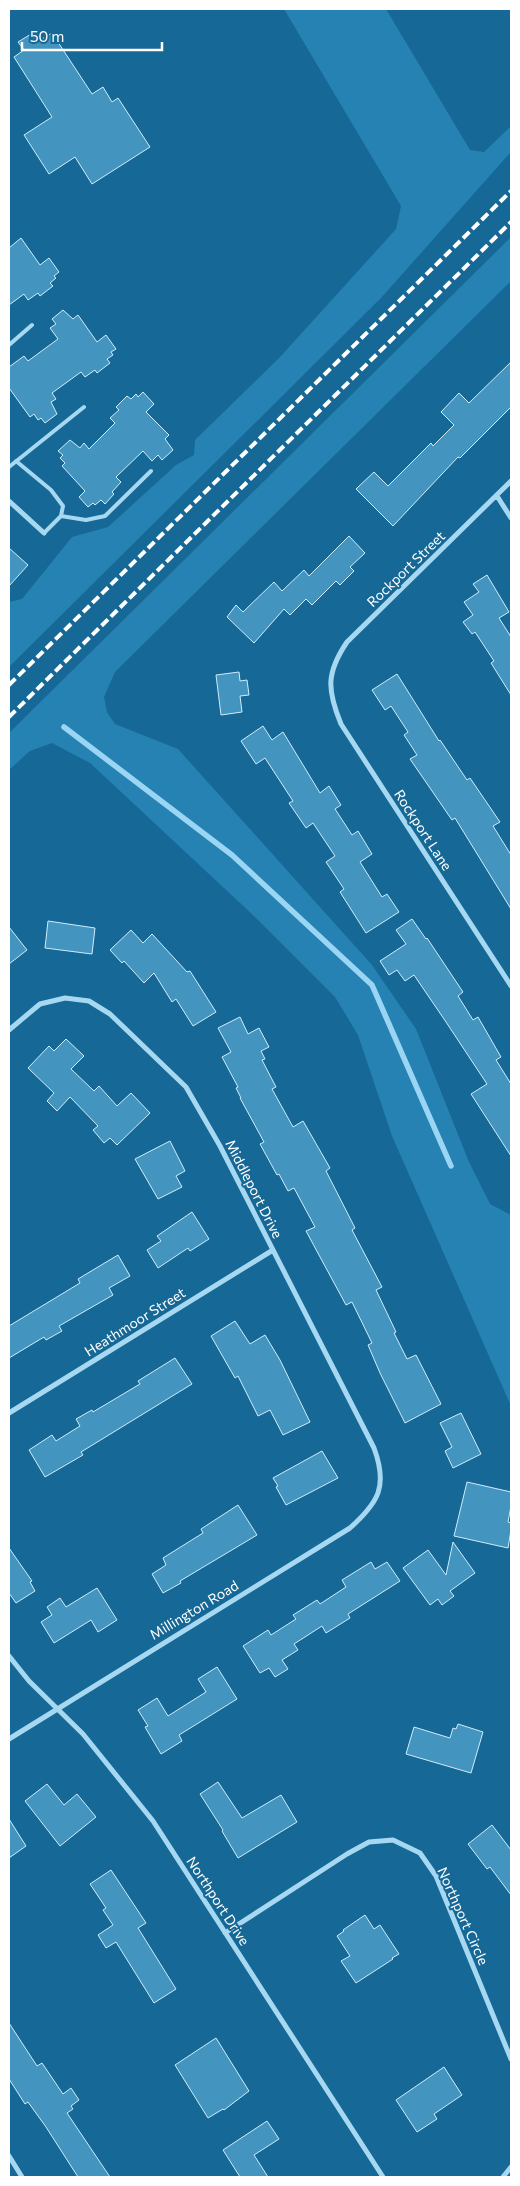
<svg xmlns="http://www.w3.org/2000/svg" width="520" height="2186" viewBox="0 0 520 2186" font-family="Commissioner,sans-serif">
  <style>
    .green { fill: #2582b3 }
    .lines { fill: none; stroke-linecap: round; stroke-linejoin: round }
    .stream { stroke: #9ad6f4; stroke-width: 5.5 }
    .building { fill: #4394bf; stroke: #cfedfc }
    .service { stroke: #a7d8f2; stroke-width: 4 }
    .minor { stroke: #a7d8f2; stroke-width: 5 }
    .rail { stroke: #fff; stroke-width: 4; stroke-dasharray: 9 4; stroke-linecap: butt }
    .labels { text-anchor: middle; stroke-width: 4; stroke-linejoin: round; paint-order: stroke }
    .street-label { font-size: 14px; fill: #fff; stroke: #166896 }
  </style>
  <rect width="100%" height="100%" fill="#166896"/>
  <!-- green -->
  <path class="green" d="M 284,9 L 386,9 L 470,150 L 484,152 L 511,126 L 511,152 L 381,298 L 9,667 L 9,602 L 22,599 L 72,537 L 108,527 L 176,465 L 194,455 L 195,440 L 280,357 L 396,229 L 401,206 Z
    M 511,237 L 511,281 L 115,672 L 104,697 L 107,712 L 115,724 L 178,749 L 372,965 L 416,1029 L 469,1162 L 490,1204 L 511,1215 L 511,1406 L 392,1136 L 358,1035 L 335,997 L 254,916 L 90,763 L 52,743 L 30,751 L 9,770 L 9,733 Z"/>
  <g class="lines">
    <!-- stream -->
    <path class="stream" d="M 64,727 L 232,855 L 372,985 L 451,1166"/>
  </g>
  <!-- building -->
  <path class="building" d="M 36,31 L 42,39 L 52,33 L 92,94 L 103,87 L 112,102 L 118,98 L 150,147 L 92,184 L 75,157 L 49,174 L 24,135 L 52,117 L 14,57 L 24,50 L 18,42 Z
    M 21,238 L 40,265 L 49,258 L 59,272 L 54,276 L 56,278 L 50,283 L 53,286 L 40,296 L 38,293 L 28,300 L 24,294 L 9,305 L 9,248 Z
    M 63,310 L 73,319 L 78,315 L 97,342 L 106,335 L 116,349 L 111,352 L 113,355 L 107,359 L 110,363 L 97,373 L 95,370 L 85,377 L 81,372 L 52,393 L 56,399 L 51,402 L 57,414 L 45,423 L 41,418 L 38,420 L 34,414 L 30,417 L 9,388 L 9,367 L 24,356 L 28,361 L 58,339 L 50,328 L 56,324 L 52,319 Z
    M 511,362 L 511,407 L 460,458 L 458,457 L 393,526 L 356,489 L 374,472 L 388,486 L 431,443 L 433,446 L 454,425 L 441,412 L 459,393 L 469,403 Z
    M 143,392 L 154,404 L 146,412 L 169,435 L 165,439 L 173,450 L 162,460 L 158,455 L 152,461 L 143,451 L 116,477 L 121,482 L 112,492 L 114,494 L 105,504 L 101,500 L 95,505 L 93,503 L 88,507 L 79,497 L 85,491 L 62,466 L 65,463 L 60,458 L 63,455 L 58,451 L 70,440 L 80,448 L 84,443 L 89,449 L 115,423 L 110,418 L 119,410 L 116,407 L 127,396 L 131,399 L 136,394 L 138,397 Z
    M 349,536 L 365,553 L 350,567 L 354,571 L 340,585 L 336,581 L 312,605 L 306,599 L 290,615 L 284,609 L 254,643 L 227,617 L 236,605 L 243,612 L 274,582 L 282,591 L 304,570 L 309,576 Z
    M 9,548 L 28,565 L 9,586 Z
    M 487,575 L 509,612 L 499,618 L 511,637 L 511,695 L 491,663 L 494,661 L 475,632 L 472,634 L 463,622 L 473,615 L 464,602 L 479,592 L 473,584 Z
    M 239,672 L 240,681 L 247,680 L 249,695 L 240,696 L 242,712 L 221,715 L 216,675 Z
    M 397,674 L 439,741 L 440,740 L 467,780 L 470,778 L 500,822 L 493,826 L 511,855 L 511,909 L 455,818 L 452,820 L 410,759 L 417,755 L 404,735 L 408,732 L 391,706 L 385,710 L 372,690 Z
    M 263,726 L 272,740 L 283,732 L 320,793 L 329,786 L 341,805 L 335,809 L 352,835 L 358,831 L 372,854 L 360,862 L 382,897 L 387,894 L 399,912 L 366,933 L 340,892 L 344,889 L 326,862 L 335,856 L 313,823 L 306,828 L 289,803 L 293,801 L 265,758 L 256,764 L 241,741 Z
    M 412,919 L 426,939 L 427,938 L 463,992 L 458,996 L 473,1020 L 478,1017 L 501,1057 L 496,1060 L 511,1084 L 511,1156 L 471,1094 L 487,1084 L 446,1022 L 414,975 L 405,981 L 397,970 L 389,975 L 380,961 L 406,944 L 396,930 Z
    M 48,921 L 95,928 L 92,954 L 45,948 Z
    M 9,927 L 27,950 L 9,964 Z
    M 131,930 L 143,943 L 152,934 L 187,972 L 190,971 L 216,1012 L 193,1026 L 176,999 L 172,1002 L 154,973 L 144,983 L 124,961 L 122,963 L 110,950 Z
    M 240,1017 L 248,1034 L 259,1028 L 269,1047 L 261,1051 L 265,1059 L 262,1060 L 276,1087 L 272,1089 L 293,1127 L 303,1121 L 330,1168 L 326,1171 L 355,1228 L 352,1230 L 382,1287 L 376,1290 L 396,1332 L 394,1333 L 407,1359 L 416,1355 L 441,1404 L 405,1423 L 380,1373 L 368,1345 L 372,1343 L 352,1302 L 346,1305 L 306,1231 L 315,1227 L 294,1188 L 288,1191 L 279,1174 L 277,1175 L 260,1144 L 264,1142 L 240,1098 L 241,1098 L 236,1088 L 238,1087 L 222,1057 L 231,1052 L 218,1028 Z
    M 66,1039 L 84,1056 L 71,1069 L 94,1091 L 99,1086 L 117,1106 L 131,1093 L 150,1113 L 117,1145 L 110,1138 L 104,1143 L 93,1130 L 98,1126 L 70,1097 L 57,1111 L 47,1101 L 54,1093 L 28,1068 L 49,1046 L 54,1051 Z
    M 170,1141 L 185,1171 L 176,1176 L 182,1187 L 158,1199 L 135,1159 Z
    M 192,1212 L 209,1239 L 190,1251 L 188,1248 L 158,1268 L 147,1250 L 161,1241 L 157,1236 Z
    M 118,1255 L 130,1276 L 109,1288 L 113,1295 L 59,1326 L 62,1331 L 46,1340 L 44,1337 L 9,1358 L 9,1326 L 80,1283 L 78,1279 Z
    M 235,1321 L 250,1344 L 265,1335 L 280,1360 L 310,1422 L 283,1435 L 270,1410 L 258,1416 L 238,1376 L 235,1378 L 211,1336 Z
    M 175,1358 L 192,1384 L 81,1452 L 83,1455 L 45,1477 L 29,1450 L 52,1435 L 56,1441 L 80,1426 L 76,1419 L 92,1410 L 93,1412 L 140,1384 L 138,1381 Z
    M 461,1413 L 481,1454 L 453,1468 L 445,1451 L 452,1447 L 440,1423 Z
    M 322,1451 L 338,1478 L 286,1505 L 276,1487 L 278,1486 L 273,1478 Z
    M 467,1482 L 511,1492 L 511,1506 L 508,1522 L 511,1523 L 511,1530 L 508,1548 L 454,1536 Z
    M 238,1505 L 257,1535 L 180,1581 L 181,1583 L 163,1593 L 152,1574 L 166,1565 L 163,1558 L 203,1533 L 201,1529 Z
    M 453,1542 L 475,1573 L 450,1591 L 454,1596 L 442,1605 L 438,1599 L 430,1605 L 403,1568 L 428,1550 L 446,1575 Z
    M 9,1548 L 32,1581 L 30,1582 L 35,1591 L 16,1603 L 9,1593 Z
    M 371,1562 L 375,1569 L 387,1562 L 400,1581 L 348,1614 L 350,1618 L 326,1633 L 322,1626 L 294,1644 L 298,1650 L 282,1660 L 288,1669 L 275,1677 L 269,1668 L 260,1673 L 243,1646 L 268,1630 L 271,1635 L 296,1619 L 293,1615 L 317,1600 L 320,1604 L 346,1587 L 342,1580 Z
    M 97,1588 L 117,1620 L 98,1632 L 91,1620 L 54,1643 L 41,1622 L 52,1615 L 47,1607 L 60,1598 L 66,1607 Z
    M 217,1667 L 237,1699 L 179,1735 L 182,1741 L 161,1754 L 145,1727 L 148,1726 L 138,1710 L 157,1698 L 168,1716 L 206,1692 L 198,1679 Z
    M 458,1724 L 483,1732 L 471,1773 L 406,1754 L 414,1727 L 450,1738 L 453,1728 L 456,1729 Z
    M 218,1782 L 242,1818 L 281,1795 L 297,1822 L 238,1858 L 222,1831 L 223,1830 L 200,1794 Z
    M 47,1784 L 64,1805 L 77,1794 L 96,1817 L 60,1846 L 25,1801 Z
    M 9,1819 L 26,1846 L 9,1858 Z
    M 492,1825 L 511,1850 L 511,1895 L 490,1867 L 487,1869 L 468,1844 Z
    M 111,1870 L 146,1923 L 138,1928 L 176,1989 L 154,2003 L 116,1942 L 106,1948 L 98,1935 L 113,1925 L 103,1910 L 106,1908 L 90,1884 Z
    M 365,1915 L 374,1929 L 380,1925 L 399,1954 L 392,1958 L 393,1959 L 356,1983 L 341,1961 L 350,1956 L 337,1936 L 344,1931 L 343,1930 Z
    M 9,2023 L 37,2066 L 42,2063 L 63,2094 L 71,2088 L 79,2100 L 71,2106 L 73,2109 L 67,2113 L 110,2177 L 78,2177 L 46,2127 L 28,2102 L 25,2104 L 9,2079 Z
    M 216,2038 L 249,2091 L 224,2110 L 223,2109 L 208,2118 L 175,2065 Z
    M 444,2067 L 462,2095 L 434,2114 L 437,2119 L 417,2132 L 396,2100 Z
    M 267,2121 L 279,2139 L 254,2155 L 268,2177 L 240,2177 L 223,2150 Z"/>
  <g class="lines">
    <!-- service -->
    <path class="service" d="M 9,345 L 32,325
      M 16,461 L 51,490 L 63,506 L 61,516 L 44,533
      M 9,467 L 84,407
      M 61,516 L 86,520 L 105,516 L 151,471"/>
    <!-- minor -->
    <path class="minor" d="M 511,481 L 347,642 C 326,673 327,690 341,724 L 511,986
      M 497,496 L 511,518
      M 9,501 L 44,533
      M 9,1030 L 40,1004 L 65,998 L 89,1001 L 110,1014 L 186,1087 L 220,1146 L 374,1448 C 388,1486 379,1502 350,1528 L 9,1739
      M 9,1413 L 273,1250
      M 9,1656 L 29,1681 L 83,1734 L 153,1821 L 383,2177
      M 225,1933 L 347,1854 L 369,1842 L 393,1840 L 420,1853 L 436,1876 L 511,2059
      M 9,2156 L 22,2177
      M 503,2177 L 511,2167"/>
    <!-- rail -->
    <path class="rail" d="M 9,685 L 511,191
      M 9,717 L 511,222"/>
  </g>
  <g class="labels">
    <!-- street labels -->
    <g class="street-label">
      <text transform="translate(406 569) rotate(-44)" y="5">Rockport Street</text>
      <text transform="translate(423 830) rotate(57)" y="5">Rockport Lane</text>
      <text transform="translate(254 1189) rotate(63)" y="5">Middleport Drive</text>
      <text transform="translate(135 1322) rotate(-32)" y="5">Heathmoor Street</text>
      <text transform="translate(194 1610) rotate(-31)" y="5">Millington Road</text>
      <text transform="translate(218 1901) rotate(57)" y="5">Northport Drive</text>
      <text transform="translate(463 1916) rotate(66)" y="5">Northport Circle</text>
    </g>
  </g>
  <!-- border -->
  <rect width="520" height="2186" fill="none" stroke="#ffffff" stroke-width="20"/>
  <!-- scale -->
  <path d="M22 42v8h140v-8" fill="none" stroke="#ffffff" stroke-width="2.5"/>
  <text x="30" y="42" font-size="15" fill="#ffffff" stroke="#166896" stroke-width="4" paint-order="stroke">50 m</text>
</svg>
